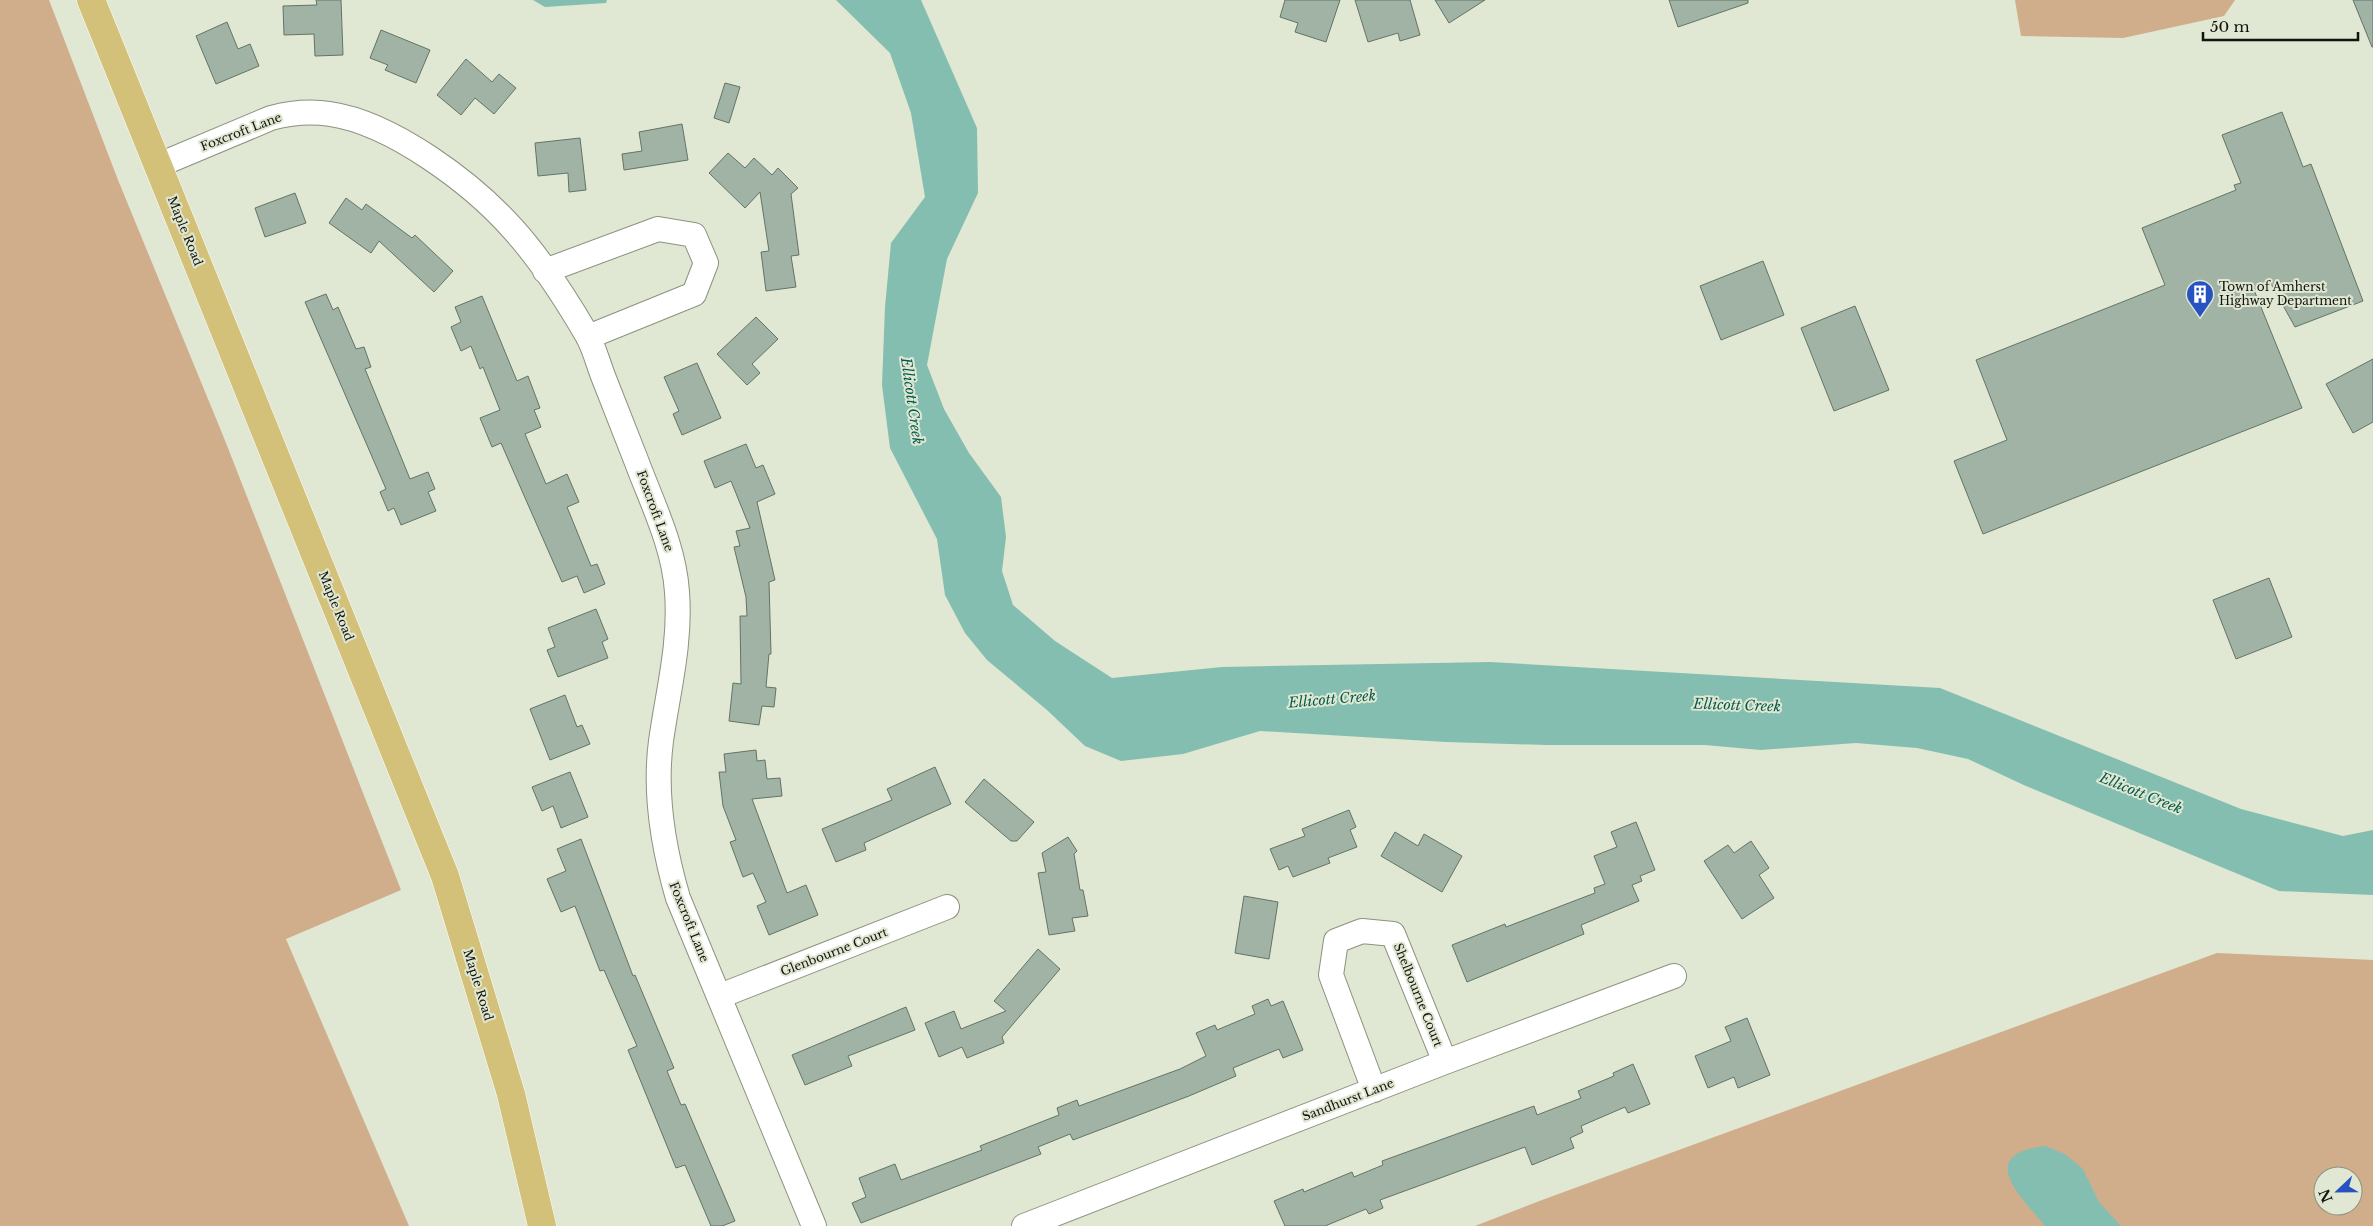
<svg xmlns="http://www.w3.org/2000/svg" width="2373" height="1226" viewBox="0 0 2373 1226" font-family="'Libre Baskerville',serif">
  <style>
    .green { fill: #d0ad8b; fill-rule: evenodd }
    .water { fill: #83beb1 }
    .building { fill: #a0b3a4; stroke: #637467 }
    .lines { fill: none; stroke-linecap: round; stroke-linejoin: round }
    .minor-casing { stroke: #8b927e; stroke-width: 26 }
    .major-casing { stroke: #fff; stroke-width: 29 }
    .minor { stroke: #fff; stroke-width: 24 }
    .major { stroke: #d3c179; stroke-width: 28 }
    .labels { text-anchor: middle; stroke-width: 4; stroke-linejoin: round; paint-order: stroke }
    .street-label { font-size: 12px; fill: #12140d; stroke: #e0e7d2 }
    .poi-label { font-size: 12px; fill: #12140d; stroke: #e0e7d2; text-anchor: start }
    .water-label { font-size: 14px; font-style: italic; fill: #01594c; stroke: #e0e7d2 }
  </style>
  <rect width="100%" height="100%" fill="#e0e7d2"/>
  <!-- green -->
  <path class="green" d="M 0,0 L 49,0 L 118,180 L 224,438 L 401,890 L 286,939 L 409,1226 L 0,1226 Z
    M 2015,0 L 2235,0 L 2224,16 L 2123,38 L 2021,36 Z
    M 2217,953 L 2373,960 L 2373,1226 L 1475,1226 L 1542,1200 ZM 2323,1176 L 2353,1176 L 2353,1206 L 2323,1206 Z"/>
  <!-- water -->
  <path class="water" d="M 533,0 L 607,0 L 606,3 L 545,7 Z
    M 836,0 L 921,0 L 977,128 L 978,193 L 947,259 L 927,365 L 944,409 L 969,453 L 1001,497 L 1006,537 L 1002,571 L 1013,605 L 1055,641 L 1112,678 L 1222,667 L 1490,662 L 1940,688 L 2241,809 L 2343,836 L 2373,830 L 2373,895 L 2279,891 L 2026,786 L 1968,759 L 1917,748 L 1856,743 L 1761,750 L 1705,745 L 1547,745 L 1446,742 L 1260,731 L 1183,754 L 1121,761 L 1085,746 L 1047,710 L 987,660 L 965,633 L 945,595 L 937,539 L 890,448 L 882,385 L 885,307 L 891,243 L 925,197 L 911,113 L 890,53 Z
    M 2045,1146 L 2065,1154 L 2083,1169 L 2099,1202 L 2121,1226 L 2045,1226 C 2022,1197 1974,1155 2045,1146 Z"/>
  <!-- building -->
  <path class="building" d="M 316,0 L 341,0 L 343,55 L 315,56 L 314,34 L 284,35 L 283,6 L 317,5 Z
    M 1285,0 L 1340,0 L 1326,42 L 1295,32 L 1298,23 L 1280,17 Z
    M 1355,0 L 1410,0 L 1420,35 L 1400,41 L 1398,33 L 1368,42 Z
    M 1435,0 L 1485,0 L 1449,23 Z
    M 1669,0 L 1748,0 L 1748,3 L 1678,27 Z
    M 2353,0 L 2373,0 L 2373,47 L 2372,47 Z
    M 227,22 L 238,49 L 250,44 L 259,66 L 216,84 L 196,36 Z
    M 381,30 L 430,50 L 416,83 L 385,70 L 388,65 L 370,58 Z
    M 466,59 L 492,82 L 499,74 L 516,88 L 494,114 L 475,98 L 461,115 L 437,95 Z
    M 725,83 L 740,87 L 729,123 L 714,118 Z
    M 2282,112 L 2303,167 L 2311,164 L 2363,301 L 2295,327 L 2270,282 L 2254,290 L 2302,408 L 1983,534 L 1954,461 L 2007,440 L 1976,360 L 2165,285 L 2142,228 L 2236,190 L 2234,185 L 2241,183 L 2222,135 Z
    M 682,124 L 688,160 L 624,170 L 622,154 L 642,151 L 639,132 Z
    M 580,138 L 586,190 L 569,192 L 568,173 L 538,176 L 535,143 Z
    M 728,153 L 745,168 L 754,158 L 772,175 L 778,168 L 798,188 L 791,194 L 799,255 L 791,256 L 796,287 L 766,291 L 761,252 L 769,251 L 760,192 L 745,208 L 709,173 Z
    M 295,193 L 306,223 L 265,237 L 255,208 Z
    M 346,198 L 362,210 L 366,204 L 412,238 L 415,235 L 453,271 L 434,292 L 379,241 L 371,253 L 329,223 Z
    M 1763,261 L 1784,315 L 1721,340 L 1700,286 Z
    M 326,294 L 333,310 L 338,307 L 356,349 L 364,347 L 371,367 L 365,369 L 410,479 L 428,472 L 435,489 L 428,492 L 436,511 L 401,525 L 394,508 L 388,511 L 380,492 L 386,489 L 305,302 Z
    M 482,296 L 517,381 L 528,376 L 540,408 L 534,410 L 541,427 L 525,434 L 546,484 L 567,474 L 579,502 L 567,507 L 591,566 L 597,564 L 605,584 L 584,593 L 577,576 L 562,582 L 501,443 L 492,447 L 480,418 L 500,410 L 483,367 L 480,369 L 471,346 L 461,351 L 451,327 L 461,322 L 455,307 Z
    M 1855,306 L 1889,390 L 1834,411 L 1801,328 Z
    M 756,317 L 778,339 L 752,364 L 760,373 L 747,385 L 717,354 Z
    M 2373,359 L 2373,422 L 2353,433 L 2326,384 Z
    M 697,363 L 721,418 L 682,435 L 673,414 L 679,411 L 664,377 Z
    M 746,444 L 756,468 L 763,465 L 775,494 L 757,502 L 775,580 L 769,582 L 771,654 L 769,654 L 766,687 L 776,688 L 774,707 L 762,706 L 759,725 L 729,721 L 733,683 L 741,684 L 740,616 L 747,616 L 746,597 L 734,547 L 740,546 L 736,531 L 750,528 L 731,481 L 715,488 L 704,461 Z
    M 2269,578 L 2292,637 L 2236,659 L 2213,600 Z
    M 596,609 L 608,639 L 602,642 L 608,658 L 558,677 L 547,650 L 555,647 L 548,628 Z
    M 565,695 L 577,727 L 582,725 L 590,744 L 550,760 L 530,709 Z
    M 756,750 L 757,761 L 765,760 L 767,779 L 780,778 L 782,796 L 752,799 L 787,893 L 806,885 L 818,915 L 769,935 L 757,906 L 766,902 L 753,873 L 743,877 L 730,842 L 736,840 L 723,806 L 719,772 L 726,772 L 724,754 Z
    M 935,767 L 951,804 L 864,843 L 866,850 L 836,862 L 822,829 L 892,800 L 887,789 Z
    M 570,772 L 588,817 L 561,828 L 553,806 L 542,811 L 532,787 Z
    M 984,779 L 1034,822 L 1017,841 L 1011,841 L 965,802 Z
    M 1349,810 L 1356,827 L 1350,830 L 1357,847 L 1328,858 L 1330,863 L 1293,877 L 1288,866 L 1279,870 L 1270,849 L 1305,836 L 1302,829 Z
    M 1636,822 L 1655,870 L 1640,876 L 1642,881 L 1632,885 L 1639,901 L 1581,925 L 1584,934 L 1467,982 L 1452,945 L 1505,924 L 1506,927 L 1595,893 L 1594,888 L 1605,884 L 1594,856 L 1617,847 L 1611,832 Z
    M 1395,832 L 1418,846 L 1424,834 L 1462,856 L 1442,892 L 1381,856 Z
    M 1068,837 L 1077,851 L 1074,854 L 1080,890 L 1083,890 L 1088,916 L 1072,918 L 1075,931 L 1049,935 L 1038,873 L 1046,872 L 1042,853 Z
    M 581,839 L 633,976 L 635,975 L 674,1068 L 667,1071 L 681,1105 L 685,1104 L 735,1221 L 722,1226 L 711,1226 L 685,1165 L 676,1168 L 628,1050 L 637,1046 L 604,970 L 600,971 L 575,906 L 561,912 L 547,879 L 566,871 L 557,849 Z
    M 1751,841 L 1769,868 L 1759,875 L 1774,898 L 1742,919 L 1704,861 L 1728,845 L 1734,853 Z
    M 1244,896 L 1278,902 L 1269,959 L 1235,953 Z
    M 1038,949 L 1060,969 L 1002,1037 L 1004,1043 L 967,1058 L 962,1047 L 939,1057 L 925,1023 L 954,1011 L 961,1029 L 1006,1011 L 994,1001 Z
    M 1268,999 L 1271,1006 L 1283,1001 L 1303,1050 L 1283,1058 L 1279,1049 L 1233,1068 L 1236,1076 L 1189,1096 L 1073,1140 L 1070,1134 L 1038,1147 L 1041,1154 L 861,1223 L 852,1203 L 866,1197 L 859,1178 L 895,1164 L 901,1180 L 982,1150 L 980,1146 L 1059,1115 L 1057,1108 L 1077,1100 L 1079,1106 L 1180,1069 L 1206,1056 L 1196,1033 L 1215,1025 L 1217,1030 L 1255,1014 L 1252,1006 Z
    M 906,1007 L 915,1030 L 848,1056 L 852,1066 L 805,1085 L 792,1055 Z
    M 1747,1018 L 1770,1075 L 1738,1088 L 1734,1077 L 1708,1088 L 1695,1056 L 1731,1041 L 1725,1027 Z
    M 1633,1064 L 1650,1104 L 1628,1113 L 1625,1107 L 1581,1126 L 1583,1132 L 1570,1138 L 1574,1148 L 1532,1165 L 1525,1147 L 1380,1200 L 1383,1208 L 1369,1214 L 1366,1209 L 1325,1226 L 1285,1226 L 1274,1201 L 1303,1189 L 1304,1192 L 1352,1172 L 1354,1177 L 1383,1165 L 1382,1161 L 1534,1106 L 1537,1115 L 1581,1098 L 1578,1091 L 1614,1076 L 1613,1073 Z"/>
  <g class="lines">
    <!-- minor casing -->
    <g class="minor-casing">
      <path id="minor" d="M 159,165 L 271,118 C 290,113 310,111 330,114 C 392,123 472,183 513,229 C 541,260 566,299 587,335 C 594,347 598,363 603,376 C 614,404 625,432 636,460 C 652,503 674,546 677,592 C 681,643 668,691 661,741 C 654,794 663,847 678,898 L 814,1226
        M 545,271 L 658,229 L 694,235 L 706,263 L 694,294 L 588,337
        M 720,996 L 947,907
        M 1374,1090 L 1331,975 L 1336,941 L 1362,931 L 1393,934 L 1445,1062
        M 1024,1226 L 1445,1062 L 1674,976"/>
    </g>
    <!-- major casing -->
    <g class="major-casing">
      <path id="major" d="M 91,0 L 445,876 L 511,1094 L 542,1226"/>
    </g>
    <!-- minor -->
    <use href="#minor" class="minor"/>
    <!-- major -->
    <use href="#major" class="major"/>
  </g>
  <!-- icons -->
  <defs>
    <g id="building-pin" transform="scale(1.4375)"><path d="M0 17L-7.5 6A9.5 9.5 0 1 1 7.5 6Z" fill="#2653c1" stroke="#e0e7d2"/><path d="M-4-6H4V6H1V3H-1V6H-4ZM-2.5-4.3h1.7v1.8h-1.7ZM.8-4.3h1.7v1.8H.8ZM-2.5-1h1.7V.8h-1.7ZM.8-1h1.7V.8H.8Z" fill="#fff"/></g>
  </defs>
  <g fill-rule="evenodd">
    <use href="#building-pin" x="2200" y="294"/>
  </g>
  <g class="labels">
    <!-- street labels -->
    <g class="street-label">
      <text transform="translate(241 132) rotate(-21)" y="4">Foxcroft Lane</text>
      <text transform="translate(185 231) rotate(68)" y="4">Maple Road</text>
      <text transform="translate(655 511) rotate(70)" y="4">Foxcroft Lane</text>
      <text transform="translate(336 606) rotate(68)" y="4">Maple Road</text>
      <text transform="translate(689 922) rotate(68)" y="4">Foxcroft Lane</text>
      <text transform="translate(834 952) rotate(-21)" y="4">Glenbourne Court</text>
      <text transform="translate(478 985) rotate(73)" y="4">Maple Road</text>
      <text transform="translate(1418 995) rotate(68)" y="4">Shelbourne Court</text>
      <text transform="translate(1348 1100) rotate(-21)" y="4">Sandhurst Lane</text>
    </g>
    <!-- poi labels -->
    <g class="poi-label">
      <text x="2219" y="291">Town of Amherst<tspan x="2219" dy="14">Highway Department</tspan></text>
    </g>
    <!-- water labels -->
    <g class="water-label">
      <text transform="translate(912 401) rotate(82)" y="5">Ellicott Creek</text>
      <text transform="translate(1332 699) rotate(-5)" y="5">Ellicott Creek</text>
      <text transform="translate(1737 705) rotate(2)" y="5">Ellicott Creek</text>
      <text transform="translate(2141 793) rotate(22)" y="5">Ellicott Creek</text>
    </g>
  </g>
  <!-- north arrow -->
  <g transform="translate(2338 1191) rotate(248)"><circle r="24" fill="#e0e7d2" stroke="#8e9383"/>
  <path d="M0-4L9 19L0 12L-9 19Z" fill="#2653c1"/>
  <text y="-8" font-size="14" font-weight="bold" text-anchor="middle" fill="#12140d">N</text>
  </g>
  <!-- scale -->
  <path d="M2203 32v8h155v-8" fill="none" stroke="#12140d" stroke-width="2.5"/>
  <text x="2210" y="32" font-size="15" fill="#12140d" stroke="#e0e7d2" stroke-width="4" paint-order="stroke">50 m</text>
</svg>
